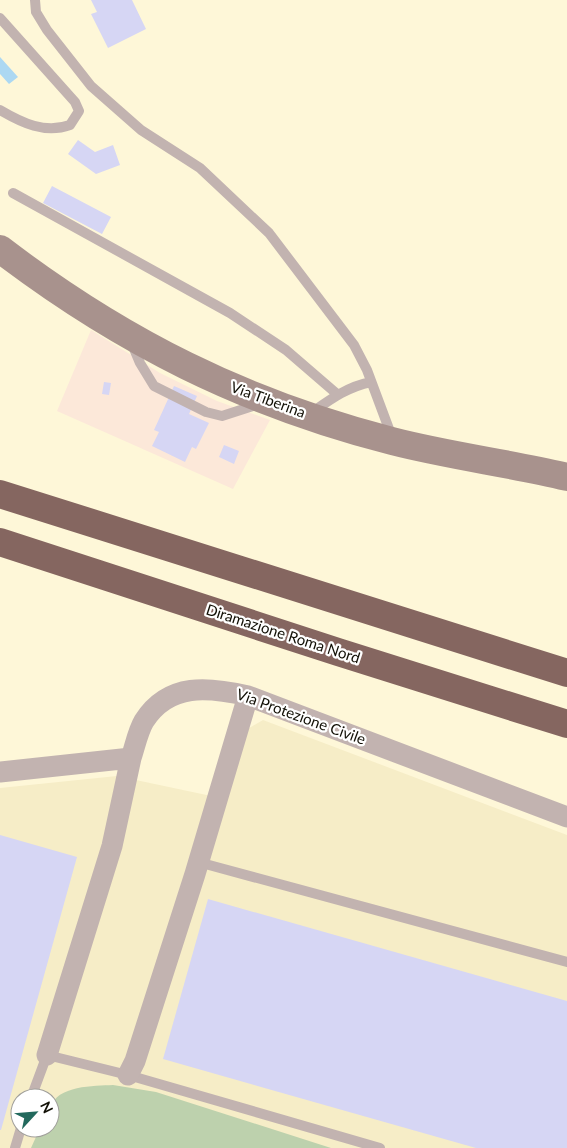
<svg xmlns="http://www.w3.org/2000/svg" width="567" height="1148" viewBox="0 0 567 1148" font-family="Lato,sans-serif">
  <style>
    .commercial { fill: #fce8d9 }
    .built { fill: #f6edc7; fill-rule: evenodd }
    .green { fill: #bdd1ad }
    .water { fill: #acd8f2 }
    .building { fill: #d6d6f4 }
    .lines { fill: none; stroke-linecap: round; stroke-linejoin: round }
    .lane { stroke: #c2b3b0; stroke-width: 10 }
    .street { stroke: #c2b3b0; stroke-width: 21 }
    .secondary { stroke: #a8928d; stroke-width: 28 }
    .highway { stroke: #856660; stroke-width: 28 }
    .labels { text-anchor: middle; stroke-width: 4.5; stroke-linejoin: round; paint-order: stroke }
    .street-label { font-size: 15px; fill: #110f05; stroke: #fff }
  </style>
  <rect width="100%" height="100%" fill="#fef7d8"/>
  <!-- commercial -->
  <path class="commercial" d="M 91,330 L 160,373 L 217,401 L 270,420 L 233,489 L 57,411 Z"/>
  <!-- built -->
  <path class="built" d="M 263,720 L 567,835 L 567,1148 L 0,1148 L 0,788 L 117,776 L 216,797 L 239,734 ZM 20,1098 L 50,1098 L 50,1128 L 20,1128 Z"/>
  <!-- green -->
  <path class="green" d="M 113,1085 L 156,1092 L 331,1148 L 31,1148 L 40,1128 L 50,1128 C 50,1122 48,1114 50,1108 C 57,1085 94,1086 113,1085 Z"/>
  <!-- water -->
  <path class="water" d="M 0,57 L 18,77 L 9,84 L 0,74 Z"/>
  <!-- building -->
  <path class="building" d="M 91,0 L 132,0 L 146,29 L 108,48 L 91,14 L 97,12 Z
    M 78,140 L 95,152 L 113,145 L 120,165 L 96,174 L 68,154 Z
    M 52,186 L 111,217 L 102,234 L 43,203 Z
    M 104,382 L 111,383 L 109,395 L 102,394 Z
    M 174,386 L 197,396 L 189,414 L 209,423 L 196,449 L 192,447 L 185,462 L 152,446 L 159,432 L 154,430 Z
    M 224,445 L 239,451 L 234,464 L 219,457 Z
    M 0,835 L 77,857 L 1,1130 L 0,1130 Z
    M 208,899 L 567,1001 L 567,1148 L 476,1148 L 163,1059 Z"/>
  <g class="lines">
    <!-- lane -->
    <path class="lane" d="M 35,0 L 36,12 L 47,30 L 91,86 L 141,130 L 200,168 L 269,233 L 354,345 L 367,370 L 392,437
      M 0,18 L 75,102 L 79,111 L 70,125 C 45,134 22,123 0,110
      M 13,193 L 230,313 L 286,350 L 337,394
      M 132,344 L 140,363 L 154,386 L 206,412 L 222,416 L 259,404
      M 311,413 C 331,399 347,387 371,382
      M 198,862 L 567,962
      M 31,1098 L 47,1055 L 128,1075 L 380,1148
      M 15,1148 L 21,1128"/>
    <!-- street -->
    <path class="street" d="M 0,772 L 131,758 C 135,746 138,731 144,721 C 169,682 209,687 248,696 L 567,817
      M 47,1055 L 112,846 L 131,758
      M 128,1075 L 135,1061 L 195,874 L 248,696"/>
    <!-- secondary -->
    <path class="secondary" d="M 0,249 C 122,342 244,403 392,441 C 450,456 509,463 567,477"/>
    <!-- highway -->
    <path class="highway" d="M 0,494 L 567,673
      M 0,542 L 338,652 L 567,724"/>
  </g>
  <g class="labels">
    <!-- street labels -->
    <g class="street-label">
      <text transform="translate(268 400) rotate(20)" y="5">Via Tiberina</text>
      <text transform="translate(283 634) rotate(18)" y="5">Diramazione Roma Nord</text>
      <text transform="translate(301 717) rotate(20)" y="5">Via Protezione Civile</text>
    </g>
  </g>
  <!-- north arrow -->
  <g transform="translate(35 1113) rotate(64)"><circle r="24" fill="#ffffff" stroke="#a09f9b"/>
  <path d="M0-4L9 19L0 12L-9 19Z" fill="#23695d"/>
  <text y="-8" font-size="14" font-weight="bold" text-anchor="middle" fill="#110f05">N</text>
  </g>
</svg>
